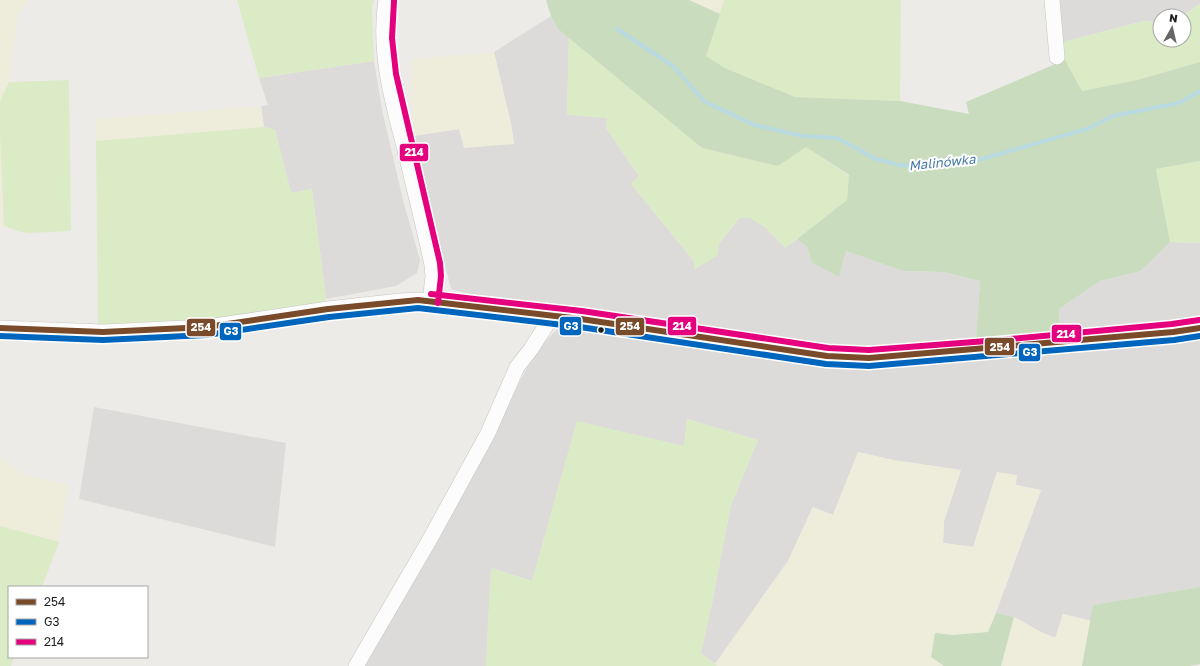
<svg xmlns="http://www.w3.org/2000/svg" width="1200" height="666" viewBox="0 0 1200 666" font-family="'Golos Text',sans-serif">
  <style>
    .residential { fill: #dcdbd9 }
    .farmland { fill: #eeeddb }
    .grass { fill: #dbebc6 }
    .forest { fill: #c9dcbd }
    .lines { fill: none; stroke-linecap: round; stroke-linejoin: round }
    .stream { stroke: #badae1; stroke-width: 4 }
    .minor-casing { stroke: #c6c5c4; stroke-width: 16 }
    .minor { stroke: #fcfcfc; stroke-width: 15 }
    .bus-1-casing { stroke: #fff; stroke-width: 9 }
    .bus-2-casing { stroke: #fff; stroke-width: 9 }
    .bus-3-casing { stroke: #fff; stroke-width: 9 }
    .bus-1 { stroke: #7a4b2a; stroke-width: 6 }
    .bus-2 { stroke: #0065bd; stroke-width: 6 }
    .bus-3 { stroke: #e5007d; stroke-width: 6 }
    .bus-dot { fill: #1f1f1f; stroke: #fff; stroke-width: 1.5 }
    .labels { text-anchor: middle; stroke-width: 4; stroke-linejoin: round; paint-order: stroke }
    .water-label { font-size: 13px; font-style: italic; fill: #467ba9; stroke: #fff }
    .line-badge { stroke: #fff; stroke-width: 1.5 }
    .badge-label { font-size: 11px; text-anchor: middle; font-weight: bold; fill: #fff }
  </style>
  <rect width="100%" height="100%" fill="#edebe8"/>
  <!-- residential -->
  <path class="residential" d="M 1057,0 L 1200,0 L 1200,4 L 1182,16 L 1160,16 L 1160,22 L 1144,21 L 1063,42 Z
    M 551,16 L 558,29 L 569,38 L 567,114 L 607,118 L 606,128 L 639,176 L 631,184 L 694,261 L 695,269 L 717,255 L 719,244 L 739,218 L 750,218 L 766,228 L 785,248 L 797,239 L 807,247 L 812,263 L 839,277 L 846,251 L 903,271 L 944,272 L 980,281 L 976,339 L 849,347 L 821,346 L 767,339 L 664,320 L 550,304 L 471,295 L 451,289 L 413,136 L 459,129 L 514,144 L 511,124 L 494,52 Z
    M 374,61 L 382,110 L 404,204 L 420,260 L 417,273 L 396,286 L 326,299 L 312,189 L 291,193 L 275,130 L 264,127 L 261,106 L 268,105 L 259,78 Z
    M 1170,242 L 1200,243 L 1200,316 L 1172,321 L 1060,332 L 1059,309 L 1100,281 L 1141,271 Z
    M 559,328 L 753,355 L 851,364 L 1158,344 L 1200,339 L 1200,587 L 1093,605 L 1091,621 L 1063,614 L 1056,638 L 1041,632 L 1014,617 L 996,613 L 1041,490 L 1016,485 L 997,472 L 973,547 L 943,543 L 944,521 L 960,470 L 893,460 L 858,452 L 833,515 L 813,507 L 788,561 L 715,664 L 701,653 L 712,603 L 731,505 L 758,440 L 687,419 L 684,446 L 577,422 L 532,581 L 491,568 L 486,666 L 365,666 L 434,544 L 537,349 Z
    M 94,407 L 286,443 L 275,547 L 79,499 Z"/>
  <!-- farmland -->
  <path class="farmland" d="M 0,0 L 29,0 L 18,13 L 9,82 L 0,101 Z
    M 689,0 L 724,0 L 720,14 Z
    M 494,52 L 511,124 L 514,144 L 464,148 L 459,129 L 413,136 L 411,59 Z
    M 261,106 L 264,127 L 96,141 L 97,119 Z
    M 0,135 L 4,226 L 0,229 Z
    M 858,452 L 893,460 L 961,470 L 944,521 L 943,543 L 973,547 L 997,472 L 1017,475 L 1016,485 L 1041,490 L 988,632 L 953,635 L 935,633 L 931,657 L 944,666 L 717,666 L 715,664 L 788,561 L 813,507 L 833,515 Z
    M 0,458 L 25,475 L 68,485 L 59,542 L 0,526 Z
    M 1063,614 L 1091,621 L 1082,666 L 1001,666 L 1014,617 L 1041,632 L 1055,638 Z"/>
  <!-- grass -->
  <path class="grass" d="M 237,0 L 374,0 L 372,8 L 374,61 L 259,78 Z
    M 724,0 L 901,0 L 900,101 L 795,97 L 725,68 L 706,56 Z
    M 1200,4 L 1200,62 L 1137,80 L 1082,91 L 1065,60 L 1063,42 L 1144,21 L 1160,22 L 1160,40 L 1184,40 L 1184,16 L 1182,16 Z
    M 569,38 L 702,148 L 778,166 L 806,147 L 849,176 L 847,200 L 785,248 L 766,228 L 750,218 L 739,218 L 719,244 L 718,255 L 694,270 L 694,261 L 631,184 L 639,176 L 606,128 L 607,118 L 567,115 Z
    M 69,80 L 71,231 L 31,233 L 21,232 L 4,226 L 0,135 L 0,101 L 9,82 Z
    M 264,127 L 275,130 L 291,193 L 312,189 L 326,299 L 320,306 L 224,322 L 98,328 L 96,141 Z
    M 1200,161 L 1200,243 L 1170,242 L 1156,169 Z
    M 687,419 L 758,440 L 731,505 L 712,603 L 701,653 L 717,666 L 486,666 L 491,568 L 532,581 L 577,421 L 684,446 Z
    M 0,526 L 59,542 L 42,587 L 9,587 L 9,657 L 15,657 L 11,666 L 0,666 Z"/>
  <!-- forest -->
  <path class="forest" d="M 546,0 L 689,0 L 720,14 L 706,56 L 725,68 L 795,97 L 900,101 L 969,114 L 966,102 L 1065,60 L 1082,91 L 1137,80 L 1200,62 L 1200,161 L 1156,169 L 1170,242 L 1141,271 L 1100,281 L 1059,309 L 1060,332 L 976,339 L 980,281 L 944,272 L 903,271 L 846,251 L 839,277 L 812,263 L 807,247 L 797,239 L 847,200 L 849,175 L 806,147 L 778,166 L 702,148 L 558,29 L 551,16 Z
    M 1200,587 L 1200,664 L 1190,666 L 1082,666 L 1093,605 Z
    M 996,613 L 1014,617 L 1001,666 L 944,666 L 931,657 L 935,633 L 953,635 L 988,632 Z"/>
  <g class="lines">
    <!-- stream -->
    <path class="stream" d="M 617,29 L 673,66 L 704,101 L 754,125 L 803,136 L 837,138 L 876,159 L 903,166 L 938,160 L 978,160 L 1087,129 L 1113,116 L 1179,103 L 1200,91"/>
    <!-- minor casing -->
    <g class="minor-casing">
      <path id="minor" d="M 386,0 C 378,51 392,101 405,150 C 414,188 424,227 432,265 L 433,276 L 430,302
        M 1052,0 L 1057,57
        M 0,328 L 103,332 L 207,327 L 328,309 L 400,301 L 418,300 L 581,319 L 827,356 L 869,358 L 972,350 L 1173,332 L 1200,328
        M 356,666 L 430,539 L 488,433 L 517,367 L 531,349 L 547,324 L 548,314"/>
    </g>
    <!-- minor -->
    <use href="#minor" class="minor"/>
    <!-- bus-1 casing -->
    <g class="bus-1-casing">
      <path id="bus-1" d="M 0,328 L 103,332 L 207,327 L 328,309 L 418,300 L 581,319 L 827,356 L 869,358 L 1173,332 L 1200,328"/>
    </g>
    <!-- bus-2 casing -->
    <g class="bus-2-casing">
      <path id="bus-2" d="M 0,336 L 103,340 L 207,335 L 329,317 L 418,308 L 580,327 L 826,364 L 869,366 L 1174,340 L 1200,336"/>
    </g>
    <!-- bus-3 casing -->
    <g class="bus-3-casing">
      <path id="bus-3" d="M 394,1 L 392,38 L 396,74 L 440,263 L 441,276 L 438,303
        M 431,294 L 582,311 L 828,348 L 869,350 L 1000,340 L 1172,324 L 1199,320"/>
    </g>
    <!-- bus-1 -->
    <use href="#bus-1" class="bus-1"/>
    <!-- bus-2 -->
    <use href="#bus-2" class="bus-2"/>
    <!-- bus-3 -->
    <use href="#bus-3" class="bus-3"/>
  </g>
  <!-- markers -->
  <circle class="bus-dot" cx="601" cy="330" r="3.5"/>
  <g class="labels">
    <!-- water labels -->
    <g class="water-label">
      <text transform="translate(942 162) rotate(-6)" y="5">Malinówka</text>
    </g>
  </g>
  <g class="line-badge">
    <rect x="399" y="143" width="30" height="19" rx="4" fill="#e5007d"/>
    <rect x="559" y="316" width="23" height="20" rx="4" fill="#0065bd"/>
    <rect x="667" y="316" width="30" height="20" rx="4" fill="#e5007d"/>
    <rect x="615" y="317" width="30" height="19" rx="4" fill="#7a4b2a"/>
    <rect x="186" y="318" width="30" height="19" rx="4" fill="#7a4b2a"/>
    <rect x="219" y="322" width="23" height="19" rx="4" fill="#0065bd"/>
    <rect x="1051" y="324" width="31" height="19" rx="4" fill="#e5007d"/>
    <rect x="984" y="337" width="31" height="19" rx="4" fill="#7a4b2a"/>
    <rect x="1018" y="343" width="23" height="19" rx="4" fill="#0065bd"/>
  </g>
  <g class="badge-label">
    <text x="414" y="156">214</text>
    <text x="571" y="330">G3</text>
    <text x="682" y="330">214</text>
    <text x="630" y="330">254</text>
    <text x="201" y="331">254</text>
    <text x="231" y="335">G3</text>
    <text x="1066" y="338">214</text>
    <text x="1000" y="351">254</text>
    <text x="1030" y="356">G3</text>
  </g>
  <!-- legend -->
  <rect x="8" y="586" width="140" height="72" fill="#ffffff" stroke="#a5a5a5"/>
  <rect x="16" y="599" width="20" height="6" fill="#7a4b2a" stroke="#a5a5a5"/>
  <text x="44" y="606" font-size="12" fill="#1f1f1f">254</text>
  <rect x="16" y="619" width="20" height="6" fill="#0065bd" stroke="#a5a5a5"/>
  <text x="44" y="626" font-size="12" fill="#1f1f1f">G3</text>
  <rect x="16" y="639" width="20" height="6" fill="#e5007d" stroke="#a5a5a5"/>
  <text x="44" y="646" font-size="12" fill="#1f1f1f">214</text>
  <!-- north arrow -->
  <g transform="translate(1172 28) rotate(8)"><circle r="19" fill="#ffffff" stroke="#a5a5a5"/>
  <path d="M0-3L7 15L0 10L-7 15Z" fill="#676665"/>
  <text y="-6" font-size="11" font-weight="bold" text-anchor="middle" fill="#1f1f1f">N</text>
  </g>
</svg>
